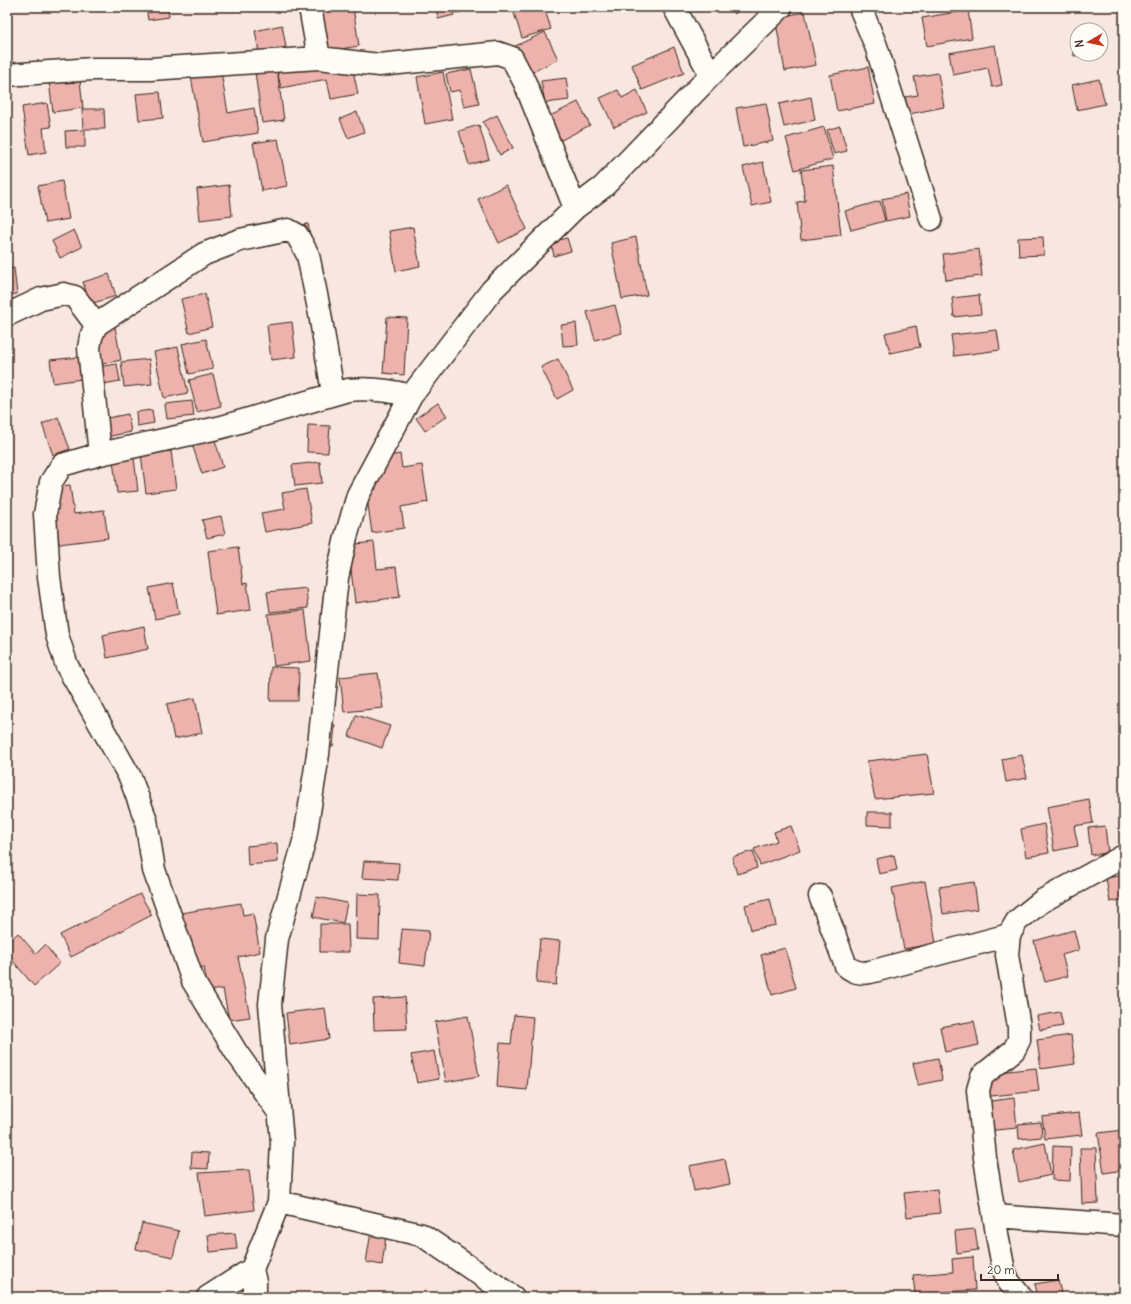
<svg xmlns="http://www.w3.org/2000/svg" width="1131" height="1304" viewBox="0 0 1131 1304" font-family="Delius,sans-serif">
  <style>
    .building { fill: #edb2ac; stroke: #3b2a1e }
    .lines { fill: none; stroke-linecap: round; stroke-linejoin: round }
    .minor-casing { stroke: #3b2a1e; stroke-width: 25 }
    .minor { stroke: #fdfcf7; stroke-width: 22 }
  </style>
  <rect width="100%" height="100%" fill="#f8e6e0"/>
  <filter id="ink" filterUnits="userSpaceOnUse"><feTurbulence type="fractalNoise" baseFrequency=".025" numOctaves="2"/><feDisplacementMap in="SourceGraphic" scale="8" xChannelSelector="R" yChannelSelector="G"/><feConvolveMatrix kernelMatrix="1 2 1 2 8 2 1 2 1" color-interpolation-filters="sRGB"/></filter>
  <g filter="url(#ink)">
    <!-- building -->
    <path class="building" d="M 146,7 L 168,7 L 169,17 L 148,20 Z
      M 315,7 L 353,7 L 359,46 L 322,52 Z
      M 436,7 L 452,7 L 454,15 L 438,19 Z
      M 454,7 L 484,7 L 456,13 Z
      M 533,7 L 544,7 L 551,29 L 522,38 L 514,13 Z
      M 730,7 L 744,7 L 734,14 Z
      M 968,10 L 972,38 L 927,46 L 922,18 Z
      M 805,12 L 816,65 L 785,71 L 775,18 Z
      M 282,25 L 286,47 L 259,52 L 255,31 Z
      M 545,32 L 558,59 L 523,77 L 509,49 Z
      M 1072,38 L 1077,38 L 1077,54 L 1092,54 L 1074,56 Z
      M 995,45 L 1002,85 L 992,87 L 988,68 L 953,75 L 949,53 Z
      M 674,47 L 684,73 L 642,90 L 632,65 Z
      M 350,56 L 358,94 L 331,99 L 327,79 L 281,88 L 277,70 Z
      M 276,62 L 284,120 L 262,123 L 254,65 Z
      M 868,67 L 875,104 L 837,111 L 830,75 Z
      M 471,69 L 479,104 L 464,107 L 460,90 L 450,92 L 446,74 Z
      M 79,71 L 83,108 L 53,112 L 48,75 Z
      M 221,72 L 228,113 L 254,108 L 258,133 L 203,142 L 191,77 Z
      M 443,72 L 452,119 L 425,124 L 417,77 Z
      M 938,73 L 944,107 L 909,114 L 905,97 L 918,95 L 914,77 Z
      M 566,78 L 569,100 L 545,103 L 541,81 Z
      M 1099,79 L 1105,104 L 1077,110 L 1072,85 Z
      M 8,80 L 10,98 L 7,98 L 7,81 Z
      M 618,90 L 622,98 L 637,90 L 647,112 L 614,127 L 600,98 Z
      M 160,92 L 163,118 L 139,120 L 136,94 Z
      M 811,97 L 815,120 L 784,127 L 779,104 Z
      M 578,102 L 590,125 L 552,145 L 540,121 Z
      M 47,103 L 51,127 L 43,128 L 46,152 L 29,155 L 22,107 Z
      M 766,103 L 773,141 L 743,147 L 736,108 Z
      M 82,109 L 104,109 L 105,129 L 85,129 L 85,147 L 66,147 L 65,131 L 83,130 Z
      M 357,112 L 364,132 L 348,138 L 340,119 Z
      M 497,115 L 513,148 L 500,155 L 483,122 Z
      M 479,125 L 489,159 L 469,165 L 459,131 Z
      M 840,126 L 847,151 L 834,154 L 827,130 Z
      M 824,127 L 833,159 L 795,170 L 786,138 Z
      M 278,139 L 287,186 L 262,191 L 253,143 Z
      M 763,162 L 771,202 L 752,206 L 743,167 Z
      M 833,166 L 841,235 L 801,240 L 797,202 L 805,201 L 801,170 Z
      M 62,181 L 69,219 L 45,223 L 38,186 Z
      M 229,185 L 232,216 L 200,220 L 197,189 Z
      M 506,185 L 527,229 L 499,243 L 478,199 Z
      M 906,194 L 910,216 L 886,221 L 882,199 Z
      M 880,201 L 885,221 L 851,230 L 845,211 Z
      M 308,224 L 311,240 L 296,226 Z
      M 413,227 L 420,266 L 396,271 L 389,231 Z
      M 74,230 L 82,247 L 60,258 L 52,241 Z
      M 636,237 L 647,295 L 622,299 L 611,243 Z
      M 1043,237 L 1044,255 L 1019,256 L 1018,238 Z
      M 567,238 L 571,251 L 554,256 L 551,242 Z
      M 979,249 L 982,276 L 946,280 L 943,254 Z
      M 14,268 L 17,294 L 7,295 L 7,269 Z
      M 109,274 L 116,296 L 90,304 L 83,282 Z
      M 205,294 L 212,327 L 189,333 L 181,299 Z
      M 979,295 L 981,314 L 954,317 L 952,298 Z
      M 615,305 L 622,333 L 595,340 L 587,312 Z
      M 387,317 L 407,318 L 404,375 L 383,373 Z
      M 292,322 L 296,357 L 271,360 L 267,325 Z
      M 576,323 L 578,345 L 563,346 L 561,325 Z
      M 916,326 L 920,347 L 890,353 L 885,333 Z
      M 115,327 L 121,360 L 93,366 L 86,332 Z
      M 997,330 L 1000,350 L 954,356 L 951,335 Z
      M 206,339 L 213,369 L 189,374 L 182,344 Z
      M 178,347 L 188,393 L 164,398 L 154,352 Z
      M 79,357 L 82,379 L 53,383 L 50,360 Z
      M 149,359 L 152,384 L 124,387 L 121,362 Z
      M 558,359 L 573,390 L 557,399 L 541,367 Z
      M 117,364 L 120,381 L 93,386 L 91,368 Z
      M 213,374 L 221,406 L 197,412 L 189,380 Z
      M 192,401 L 194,416 L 167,419 L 165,404 Z
      M 438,403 L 447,416 L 425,431 L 416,418 Z
      M 152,410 L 154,423 L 137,426 L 136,412 Z
      M 128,414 L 131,432 L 96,439 L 92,421 Z
      M 58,417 L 70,449 L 53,455 L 42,424 Z
      M 308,425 L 330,426 L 328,453 L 307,452 Z
      M 214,437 L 223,467 L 202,474 L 192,444 Z
      M 171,451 L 176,489 L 146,493 L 141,454 Z
      M 400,454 L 402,468 L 422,465 L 428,502 L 401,507 L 404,528 L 372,533 L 366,491 L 376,489 L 371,459 Z
      M 134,458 L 138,491 L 117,493 L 113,460 Z
      M 320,462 L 322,483 L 295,486 L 292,465 Z
      M 70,485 L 74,514 L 104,510 L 108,538 L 59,544 L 51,487 Z
      M 306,489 L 312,523 L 265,532 L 261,513 L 285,509 L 282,493 Z
      M 221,516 L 225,534 L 207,538 L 202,520 Z
      M 374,542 L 377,569 L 396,567 L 400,597 L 355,603 L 348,545 Z
      M 238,547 L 243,584 L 247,583 L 251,610 L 216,615 L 208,551 Z
      M 173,583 L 179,614 L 155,619 L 149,588 Z
      M 306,588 L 308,608 L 270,612 L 267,592 Z
      M 305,610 L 311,661 L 274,666 L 268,614 Z
      M 144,626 L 148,649 L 107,658 L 103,635 Z
      M 271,667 L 299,668 L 298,701 L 270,701 Z
      M 378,673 L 383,708 L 344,712 L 340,677 Z
      M 195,698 L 202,733 L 174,739 L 167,704 Z
      M 356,715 L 390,726 L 382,748 L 349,736 Z
      M 319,723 L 335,725 L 333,746 L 317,745 Z
      M 927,754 L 934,793 L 875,799 L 867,761 Z
      M 1022,755 L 1027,778 L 1006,782 L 1002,759 Z
      M 1089,799 L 1093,823 L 1074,826 L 1078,846 L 1054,851 L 1047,807 Z
      M 867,812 L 892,812 L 892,826 L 867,825 Z
      M 1044,824 L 1049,853 L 1026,857 L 1021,829 Z
      M 791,826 L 800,850 L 760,865 L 754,849 L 777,841 L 774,832 Z
      M 1105,826 L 1108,853 L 1091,855 L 1088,828 Z
      M 277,843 L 278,862 L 248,865 L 247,846 Z
      M 753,851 L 757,868 L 737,874 L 732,857 Z
      M 894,855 L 897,870 L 879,874 L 876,859 Z
      M 364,861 L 399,863 L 398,880 L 362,878 Z
      M 1124,875 L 1124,899 L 1110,902 L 1106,878 Z
      M 925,881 L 936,943 L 904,949 L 892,888 Z
      M 974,882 L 978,909 L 943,914 L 939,887 Z
      M 140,894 L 152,915 L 71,957 L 60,935 Z
      M 357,894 L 380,895 L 379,940 L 356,939 Z
      M 317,897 L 347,903 L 343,923 L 313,917 Z
      M 770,899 L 776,925 L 751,930 L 745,905 Z
      M 241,903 L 243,915 L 253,913 L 260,952 L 238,957 L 250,1017 L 229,1020 L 223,989 L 208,991 L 204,967 L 190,969 L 181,913 Z
      M 320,924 L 348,924 L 349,952 L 320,952 Z
      M 402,929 L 429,931 L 425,966 L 399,963 Z
      M 1074,930 L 1079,950 L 1062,955 L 1068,976 L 1045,982 L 1034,941 Z
      M 18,933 L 36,954 L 45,945 L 60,963 L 34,986 L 7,954 L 7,943 Z
      M 540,939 L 560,941 L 556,985 L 536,983 Z
      M 785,948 L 796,988 L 772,995 L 761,955 Z
      M 405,997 L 407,1029 L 374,1030 L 373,999 Z
      M 325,1008 L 329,1039 L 290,1045 L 286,1013 Z
      M 1060,1012 L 1063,1026 L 1040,1030 L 1037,1016 Z
      M 514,1015 L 533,1017 L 527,1090 L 497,1087 L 500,1043 L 511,1044 Z
      M 468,1016 L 479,1076 L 446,1082 L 435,1022 Z
      M 974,1021 L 979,1045 L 945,1052 L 940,1027 Z
      M 1071,1035 L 1075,1064 L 1041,1069 L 1037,1040 Z
      M 434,1051 L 439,1079 L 417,1083 L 411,1055 Z
      M 938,1058 L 942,1080 L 918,1085 L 913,1063 Z
      M 1036,1068 L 1039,1091 L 982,1097 L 980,1074 Z
      M 1014,1098 L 1017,1128 L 986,1131 L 983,1102 Z
      M 1079,1113 L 1082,1135 L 1045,1139 L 1042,1117 Z
      M 1041,1122 L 1042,1137 L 1019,1139 L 1018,1124 Z
      M 1124,1130 L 1124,1170 L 1104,1173 L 1098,1133 Z
      M 1045,1143 L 1051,1175 L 1019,1182 L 1013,1150 Z
      M 1053,1146 L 1071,1147 L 1070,1181 L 1052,1180 Z
      M 1080,1148 L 1096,1148 L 1098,1203 L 1082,1204 Z
      M 192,1152 L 209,1153 L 208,1169 L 191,1168 Z
      M 725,1159 L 730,1184 L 694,1191 L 689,1166 Z
      M 249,1170 L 254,1210 L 205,1216 L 199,1173 Z
      M 937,1189 L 940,1213 L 907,1217 L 904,1193 Z
      M 142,1223 L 179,1231 L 173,1257 L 136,1249 Z
      M 372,1226 L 387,1229 L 382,1265 L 366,1262 Z
      M 975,1229 L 978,1250 L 957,1253 L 955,1231 Z
      M 235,1233 L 237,1249 L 210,1252 L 208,1235 Z
      M 973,1257 L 975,1290 L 915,1294 L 913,1275 L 953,1272 L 952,1259 Z
      M 1058,1280 L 1062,1297 L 1038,1297 L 1035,1284 Z
      M 962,1295 L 962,1297 L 928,1297 Z"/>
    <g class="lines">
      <!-- minor casing -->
      <g class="minor-casing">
        <path id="minor" d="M 310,7 L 319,58 L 379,65 L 498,53 L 512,58 L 525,83 L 575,208
          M 674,7 L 711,75
          M 860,7 L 876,46 L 931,219
          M 7,75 L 93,69 L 150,69 L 319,58
          M 7,315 L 41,299 L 64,294 L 75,297 L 96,325
          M 100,454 L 89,348 L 91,337 L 96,325 L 204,254 L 240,240 L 288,230 L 297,235 L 308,255 L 320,314 L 333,393
          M 820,896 L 846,966 C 854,972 860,974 870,972 L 1009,935
          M 278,1111 L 236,1052 L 193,981 L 154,870 L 146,820 L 130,777 L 67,666 L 57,635 L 49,577 L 45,514 L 51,482 L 62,465 L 100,454 L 222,427 L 348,390 C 370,388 389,390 411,396
          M 279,1202 L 422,1235 L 513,1297
          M 994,1216 L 1124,1225
          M 252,1269 L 255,1282 L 255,1297
          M 208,1297 L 252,1269 L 279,1202 L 282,1142 L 270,1004 L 277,939 L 305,838 L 318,754 L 337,578 L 346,537 L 358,495 L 411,396 L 492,290 L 575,208 L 603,187 L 711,75 L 781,7
          M 1021,1297 L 1009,1282 L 1004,1271 L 998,1240 L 985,1158 L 978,1090 L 982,1076 L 1014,1050 L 1019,1040 L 1019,1027 L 1007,955 L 1009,935 L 1017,921 L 1042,901 L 1124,856"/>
      </g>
      <!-- minor -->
      <use href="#minor" class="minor"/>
    </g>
  </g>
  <!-- margin -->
  <rect width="1131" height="1304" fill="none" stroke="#fdfcf7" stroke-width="24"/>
  <rect x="12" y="12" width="1107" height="1280" fill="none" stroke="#3b2a1e" stroke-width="1.5" filter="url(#ink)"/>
  <!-- north arrow -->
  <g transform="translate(1089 42) rotate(261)"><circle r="19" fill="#fdfcf7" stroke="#afa8a0"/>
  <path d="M0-3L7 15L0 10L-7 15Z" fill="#c8321e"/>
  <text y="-6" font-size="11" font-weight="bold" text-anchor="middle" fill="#3b2a1e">N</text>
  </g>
  <!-- scale -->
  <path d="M981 1274v6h77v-6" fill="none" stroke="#3b2a1e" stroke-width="2"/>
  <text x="987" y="1274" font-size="12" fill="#3b2a1e" stroke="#fdfcf7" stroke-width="3" paint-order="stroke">20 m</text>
</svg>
